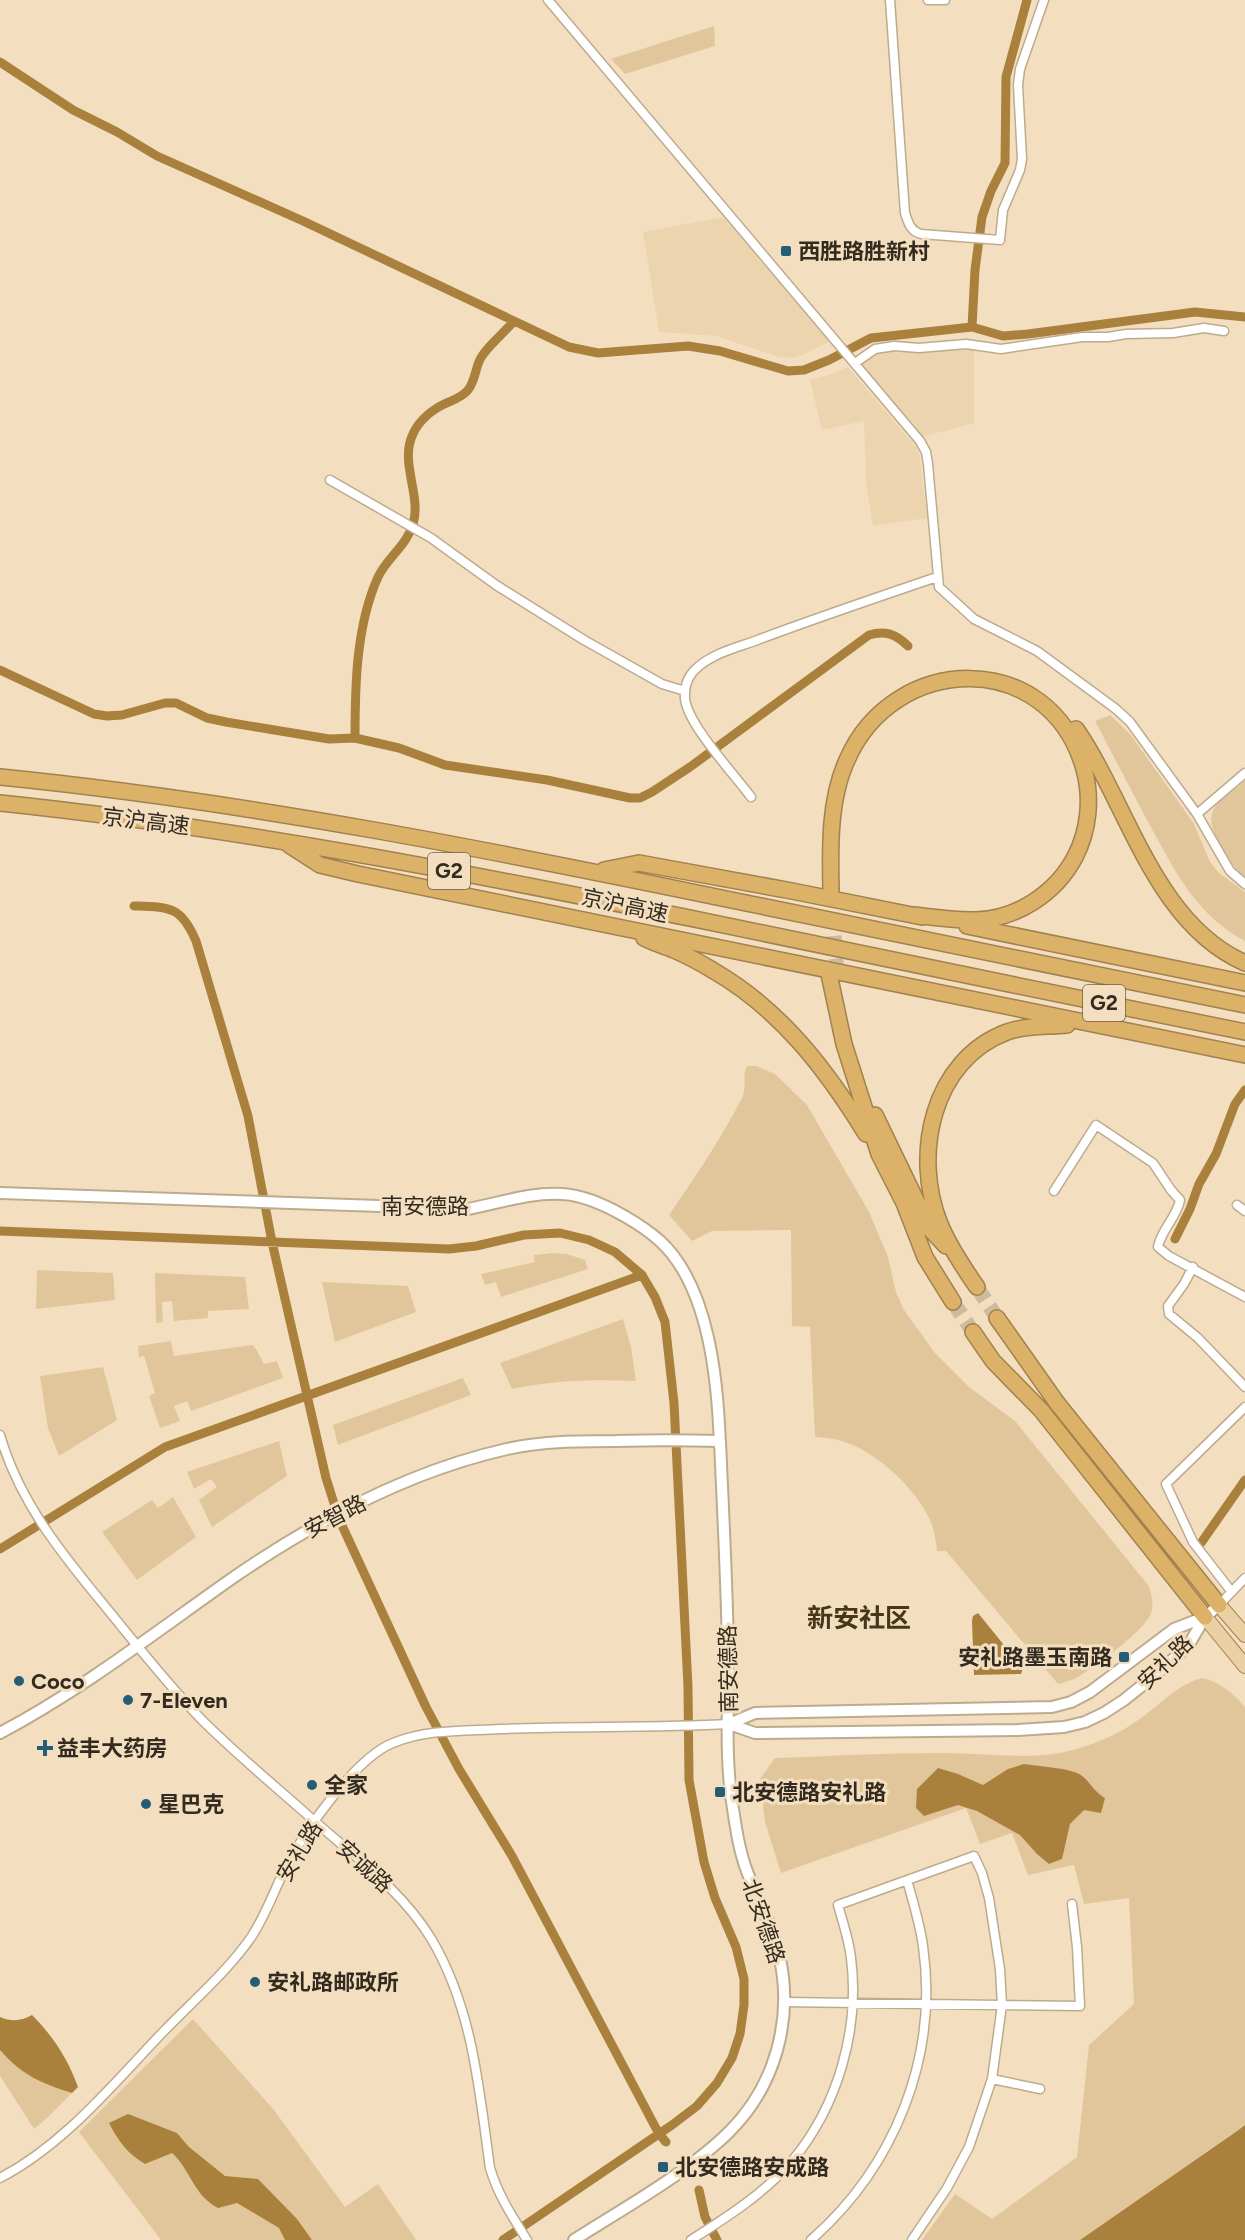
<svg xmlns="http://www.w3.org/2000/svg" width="1245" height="2240" viewBox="0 0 1245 2240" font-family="Figtree,'Noto Sans SC',sans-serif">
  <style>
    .built { fill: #ecd4ae }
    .green { fill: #e1c69b }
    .water { fill: #a9813c }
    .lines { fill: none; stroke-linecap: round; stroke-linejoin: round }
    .canal { stroke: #a9813c; stroke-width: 9 }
    .motorway-tunnel { stroke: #cdbba0; stroke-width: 15; stroke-dasharray: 15 8; stroke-linecap: butt }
    .minor-casing { stroke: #bdab8d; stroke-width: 11 }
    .tertiary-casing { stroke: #bdab8d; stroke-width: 14 }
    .primary-casing { stroke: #a1824e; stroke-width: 16 }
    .motorway-casing { stroke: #a1824e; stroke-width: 18 }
    .minor { stroke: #fff; stroke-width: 8 }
    .tertiary { stroke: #fff; stroke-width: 10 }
    .primary { stroke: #ead0a4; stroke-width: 14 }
    .motorway { stroke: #dcb168; stroke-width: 15 }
    .poi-dot { fill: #255d77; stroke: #f3dfc0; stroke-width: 2 }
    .labels { text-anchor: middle; stroke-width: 6; stroke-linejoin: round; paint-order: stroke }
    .shield { fill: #f3dfc0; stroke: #6d614f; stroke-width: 1.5 }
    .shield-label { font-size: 21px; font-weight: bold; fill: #332b1f }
    .poi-label { font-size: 22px; font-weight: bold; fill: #332b1f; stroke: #f3dfc0; text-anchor: start }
    .street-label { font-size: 22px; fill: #332b1f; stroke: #f3dfc0 }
    .quarter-label { font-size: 26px; font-weight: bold; fill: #46361c; stroke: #f3dfc0 }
  </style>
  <rect width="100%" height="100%" fill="#f3dfc0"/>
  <!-- built -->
  <path class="built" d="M 723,217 L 830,341 L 803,355 L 792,358 L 779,357 L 716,336 L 659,332 L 643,232 Z
    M 974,348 L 974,423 L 922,437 L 861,364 L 871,356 L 884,350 Z
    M 848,367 L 917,448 L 920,460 L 927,518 L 873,526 L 866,484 L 864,421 L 822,430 L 810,380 L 835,373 Z"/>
  <!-- green -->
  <path class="green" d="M 714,26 L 715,46 L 625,74 L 611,59 Z
    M 1110,715 L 1130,734 L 1180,804 L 1194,824 L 1210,862 L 1219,873 L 1245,892 L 1245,941 C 1198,916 1177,875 1153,831 C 1133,794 1114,757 1095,721 Z
    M 1245,781 L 1245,877 C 1235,869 1228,859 1222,848 C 1199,809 1216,805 1245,781 Z
    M 747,1066 L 756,1066 L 775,1074 L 807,1105 L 869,1212 L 888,1257 L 896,1292 L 904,1310 L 935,1353 L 969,1387 L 1015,1421 L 1148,1585 C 1152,1594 1154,1604 1151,1613 C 1147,1629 1091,1670 1076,1678 C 1070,1681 1064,1682 1058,1684 L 946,1551 L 937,1551 C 936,1541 934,1529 930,1520 C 916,1488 873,1448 838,1440 C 831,1438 823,1438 815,1437 L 810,1327 L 792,1326 L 791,1230 L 712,1231 L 692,1241 L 669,1215 C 695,1177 721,1139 742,1098 C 747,1088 742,1075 747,1066 Z
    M 554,1253 L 567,1254 L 585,1260 L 588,1269 L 501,1297 L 496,1282 L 485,1285 L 481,1274 L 535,1262 L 534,1255 Z
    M 37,1270 L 113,1273 L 115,1300 L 36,1309 Z
    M 155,1273 L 245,1277 L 249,1309 L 208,1311 L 208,1318 L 174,1321 L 172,1301 L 162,1302 L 163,1322 L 156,1323 Z
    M 322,1282 L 408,1286 L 416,1312 L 335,1342 Z
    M 623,1319 L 631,1347 L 636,1381 C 594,1379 553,1380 512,1389 L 500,1363 Z
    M 171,1341 L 174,1356 L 252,1345 L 256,1349 L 264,1364 L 277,1361 L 283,1378 L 191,1411 L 187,1401 L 174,1406 L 180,1421 L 160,1428 L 149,1396 L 155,1393 L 144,1356 L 139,1357 L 138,1346 Z
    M 103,1367 L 117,1420 L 59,1456 L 48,1428 L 40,1376 Z
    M 463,1378 L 471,1395 L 338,1445 L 333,1425 Z
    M 279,1441 L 287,1476 L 212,1527 L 199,1500 L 217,1487 L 211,1479 L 194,1489 L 187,1472 Z
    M 173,1497 L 196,1537 L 137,1580 L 102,1532 L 152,1500 L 158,1508 Z
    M 1202,1678 C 1220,1682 1233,1693 1245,1707 L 1245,2125 L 1080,2240 L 922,2240 L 955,2194 L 992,2219 L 1077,2157 L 1089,2045 L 1134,2004 L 1129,1898 L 1084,1904 L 1074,1865 L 1028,1875 L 1012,1833 L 980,1844 L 966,1808 L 781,1873 L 765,1822 L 760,1779 L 775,1758 C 831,1756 888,1753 944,1753 C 989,1753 1036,1762 1080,1748 C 1102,1741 1123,1732 1141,1718 C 1161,1704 1178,1684 1202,1678 Z
    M 193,2019 L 274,2110 L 345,2207 L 378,2184 L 416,2240 L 161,2240 L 79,2132 Z
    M 0,2050 C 20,2074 42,2084 72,2093 L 47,2118 L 34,2129 L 0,2076 Z"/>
  <!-- water -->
  <path class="water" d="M 978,1613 L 1021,1666 L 1023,1668 L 1021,1674 L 974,1675 L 972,1621 L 973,1616 Z
    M 1024,1764 C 1038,1766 1065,1768 1077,1773 C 1089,1778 1093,1792 1105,1798 L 1101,1813 L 1084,1810 L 1070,1824 L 1062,1859 L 1049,1864 L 1037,1854 L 1020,1835 L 977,1811 L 958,1805 L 924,1816 L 916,1808 L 917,1789 L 938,1768 L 958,1774 L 983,1785 L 1008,1769 Z
    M 32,2015 C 53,2036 68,2059 78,2087 L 72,2093 C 42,2084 20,2074 0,2050 L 0,2017 C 12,2022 21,2021 32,2015 Z
    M 128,2114 L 177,2133 L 189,2147 L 225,2176 L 258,2179 L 297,2219 L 312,2240 L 285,2240 L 279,2228 L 237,2203 L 218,2208 C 193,2195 191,2170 172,2153 L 145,2164 C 128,2154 118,2141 109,2123 Z
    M 1245,2125 L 1245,2240 L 1080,2240 L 1237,2131 Z"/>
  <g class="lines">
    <!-- canal -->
    <path class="canal" d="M 0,62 L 73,110 L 117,132 L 157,156 L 303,221 L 569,347 L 598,353 L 688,346 L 720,351 L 788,371 L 804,370 L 829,360 L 871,338 L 972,327 L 1003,336 L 1028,334 L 1195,312 L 1245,317
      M 972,327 L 975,270 L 982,217 L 991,191 L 1005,163 L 1006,77 L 1027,0
      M 0,670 L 94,714 L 107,716 L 122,715 L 165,703 L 176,703 L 207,718 L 226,722 L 329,739 L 355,738 L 399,748 L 445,765 L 547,780 L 630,798 L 640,798 L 652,792 L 690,767 L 869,635 C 885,630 896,634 908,646
      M 355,738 C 355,686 356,626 378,577 C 387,558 407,545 413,524 C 422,496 399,462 413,434 C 417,424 427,414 437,408 C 447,401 460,400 468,390 C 476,380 475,366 482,356 C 490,344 503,334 513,322
      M 134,906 C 170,907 181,906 196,941 L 248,1116 L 272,1242 L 326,1478 L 339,1519 L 426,1707 L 459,1769 L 512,1856 L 659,2134 L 666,2142
      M 0,1231 L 449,1249 L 476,1246 L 524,1235 L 560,1233 L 589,1240 L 615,1252 L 642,1275 L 655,1297 L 665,1322 L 674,1403 L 688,1687 L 689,1780 L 704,1862 L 715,1898 L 736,1947 L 744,1979 L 744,2005 L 740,2034 L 732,2058 L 717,2083 L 697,2106 L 672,2125 L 503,2240
      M 1175,1239 L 1190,1209 L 1199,1184 L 1216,1154 L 1235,1104 L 1245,1090
      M 1201,1543 L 1245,1480
      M 0,1549 L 165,1447 L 642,1275
      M 699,2190 L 705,2217 L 717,2240"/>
    <!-- motorway-tunnel -->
    <path class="motorway-tunnel" d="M 831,890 L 837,976
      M 977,1287 L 997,1318
      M 953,1302 L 973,1332"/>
    <!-- minor casing -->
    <g class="minor-casing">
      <path id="minor" d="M 548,0 L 920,441 L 926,452 L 928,464 L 939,587 L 974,619 L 1037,651 L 1116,709 L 1130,722 L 1197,814 L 1230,871 L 1245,884
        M 890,0 L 905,213 C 908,222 910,231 921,234 L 1000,240 L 1003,210 L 1020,170 L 1022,159 L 1018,85 L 1020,69 L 1044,0
        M 928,0 L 945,0
        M 855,363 L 875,349 L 894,346 L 919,348 L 966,344 L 1001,349 L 1082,337 L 1108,337 L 1126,334 L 1173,333 L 1204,328 L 1224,331
        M 330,480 L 431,538 L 496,585 L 584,640 L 662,684 L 685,691
        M 751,797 C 734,774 688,725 685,699 C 684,686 688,675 698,667 C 715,652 740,647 760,639 C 819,617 878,597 937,577
        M 1197,814 L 1245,773
        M 1054,1191 L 1096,1125 L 1153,1163 L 1171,1190 L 1180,1200 C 1177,1217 1161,1230 1158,1247 L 1169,1256 L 1245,1297
        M 1237,1205 L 1245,1211
        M 1193,1267 L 1184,1284 L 1168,1306 L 1169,1314 L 1198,1338 L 1245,1387
        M 0,1435 C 19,1501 61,1553 104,1605 C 136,1644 167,1684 202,1720 C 234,1752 269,1781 303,1811 C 348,1852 400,1887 432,1940 C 473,2010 479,2089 490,2168 C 498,2195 512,2216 527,2240
        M 1231,1591 L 1193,1542 L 1166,1484 L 1245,1407
        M 1219,1605 L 1245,1578
        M 784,2002 L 1080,2006 L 1077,1947 L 1072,1904
        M 992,2079 L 1040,2089
        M 0,2178 C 65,2144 113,2084 163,2032 C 193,2001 228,1971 252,1936 C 266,1914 274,1891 285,1869 C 304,1832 355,1758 393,1743 C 426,1729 465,1731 500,1729 C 576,1726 653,1728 729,1724
        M 691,2240 C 727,2217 765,2193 792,2161 C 838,2106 860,2029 851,1958 C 849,1940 843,1923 838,1905 L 974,1856 L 982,1873 L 989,1898 L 1000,1969 L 1002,2005 L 992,2079 L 969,2147 L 947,2188 L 912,2240
        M 811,2240 C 894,2167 939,2058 923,1946 C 920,1924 913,1902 907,1880"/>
    </g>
    <!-- tertiary casing -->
    <g class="tertiary-casing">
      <path id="tertiary" d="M 0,1193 L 468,1209 C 500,1203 530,1192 562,1194 C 585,1195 607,1206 626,1217 C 638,1224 650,1232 660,1241 C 710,1287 718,1384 720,1447
        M 729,1724 L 755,1733 L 1018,1730 L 1064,1727 L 1085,1722 L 1104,1713 L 1124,1700 L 1154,1676 L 1188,1646 L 1205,1617 L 1219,1605
        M 729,1724 L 755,1713 L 1052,1707 L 1071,1702 L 1090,1692 L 1174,1629 L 1205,1617
        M 0,1733 C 83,1689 157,1631 234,1577 C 317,1520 409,1471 507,1449 C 543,1441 580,1441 616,1441 C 651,1440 685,1440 720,1441 C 723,1512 727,1583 728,1654 C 729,1700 725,1749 731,1795 C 735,1821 738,1849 748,1874 C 759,1902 774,1930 780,1959 C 793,2020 775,2086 730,2131 C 689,2172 624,2208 574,2240"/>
    </g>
    <!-- primary casing -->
    <g class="primary-casing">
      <path id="primary" d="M 1219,1605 L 1245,1635
        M 1205,1617 L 1245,1666"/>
    </g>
    <!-- motorway casing -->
    <g class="motorway-casing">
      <path id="motorway" d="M 1076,729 C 1128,804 1154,923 1245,963
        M 0,777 C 251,802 500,852 746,903 C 913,937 1079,971 1245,1005
        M 0,803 C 239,828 474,874 709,922 C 888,959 1066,996 1245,1032
        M 289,845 L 320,865 L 358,874 L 1245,1055
        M 604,870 L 639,863 L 792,891 L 922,917
        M 831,890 C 830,848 829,799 847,760 C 894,652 1050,648 1084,769 C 1092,798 1089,830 1075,857 C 1056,893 1017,919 976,920 C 955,921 934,917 913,915
        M 967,926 L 1245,983
        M 644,938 C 653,943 664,946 674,950 C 688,956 701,963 714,971 C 781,1010 826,1069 866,1134
        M 829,974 L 844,1044 L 879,1154 L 904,1203 L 925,1257 L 953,1302
        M 875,1115 L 930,1229 L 946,1246
        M 977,1287 C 963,1267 949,1246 940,1224 C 912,1155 932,1060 1007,1032 C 1027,1025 1047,1027 1067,1025
        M 997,1318 L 1057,1403 L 1219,1605
        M 973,1332 L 993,1361 L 1041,1410 L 1205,1617"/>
    </g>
    <!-- minor -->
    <use href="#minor" class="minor"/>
    <!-- tertiary -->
    <use href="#tertiary" class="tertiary"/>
    <!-- primary -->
    <use href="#primary" class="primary"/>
    <!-- motorway -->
    <use href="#motorway" class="motorway"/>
  </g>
  <!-- markers -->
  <g class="poi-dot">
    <rect x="780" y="245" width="12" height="12" rx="3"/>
    <rect x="1118" y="1651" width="12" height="12" rx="3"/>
    <circle cx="19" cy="1681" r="6"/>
    <circle cx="128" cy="1700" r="6"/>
    <path d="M42 1739h6v6h6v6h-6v6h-6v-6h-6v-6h6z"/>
    <circle cx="312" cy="1785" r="6"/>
    <rect x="714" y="1786" width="12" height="12" rx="3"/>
    <circle cx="146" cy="1804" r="6"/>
    <circle cx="255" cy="1982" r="6"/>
    <rect x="657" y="2161" width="12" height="12" rx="3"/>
  </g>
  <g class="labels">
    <!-- shield labels -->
    <g class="shield">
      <rect x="428" y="853" width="42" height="36" rx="4.5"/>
      <rect x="1083" y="985" width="42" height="36" rx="4.5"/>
    </g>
    <g class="shield-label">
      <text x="449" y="878">G2</text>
      <text x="1104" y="1010">G2</text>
    </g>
    <!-- poi labels -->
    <g class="poi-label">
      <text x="798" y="259">西胜路胜新村</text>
      <text x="1112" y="1665" text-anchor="end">安礼路墨玉南路</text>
      <text x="31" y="1689">Coco</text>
      <text x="140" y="1708">7-Eleven</text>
      <text x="57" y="1756">益丰大药房</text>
      <text x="324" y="1793">全家</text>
      <text x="732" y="1800">北安德路安礼路</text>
      <text x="158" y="1812">星巴克</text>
      <text x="267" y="1990">安礼路邮政所</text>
      <text x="675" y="2175">北安德路安成路</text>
    </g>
    <!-- street labels -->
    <g class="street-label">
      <text transform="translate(146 821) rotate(7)" y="8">京沪高速</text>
      <text transform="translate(625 905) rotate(12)" y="8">京沪高速</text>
      <text x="425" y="1214">南安德路</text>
      <text transform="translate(335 1516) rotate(-28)" y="8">安智路</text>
      <text transform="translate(1165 1662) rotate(-44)" y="8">安礼路</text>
      <text transform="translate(728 1669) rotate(-91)" y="8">南安德路</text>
      <text transform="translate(299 1851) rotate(-59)" y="8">安礼路</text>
      <text transform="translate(365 1866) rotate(42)" y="8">安诚路</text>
      <text transform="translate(764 1921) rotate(71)" y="8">北安德路</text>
    </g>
    <!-- quarter labels -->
    <g class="quarter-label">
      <text x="859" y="1627">新安社区</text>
    </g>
  </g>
</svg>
